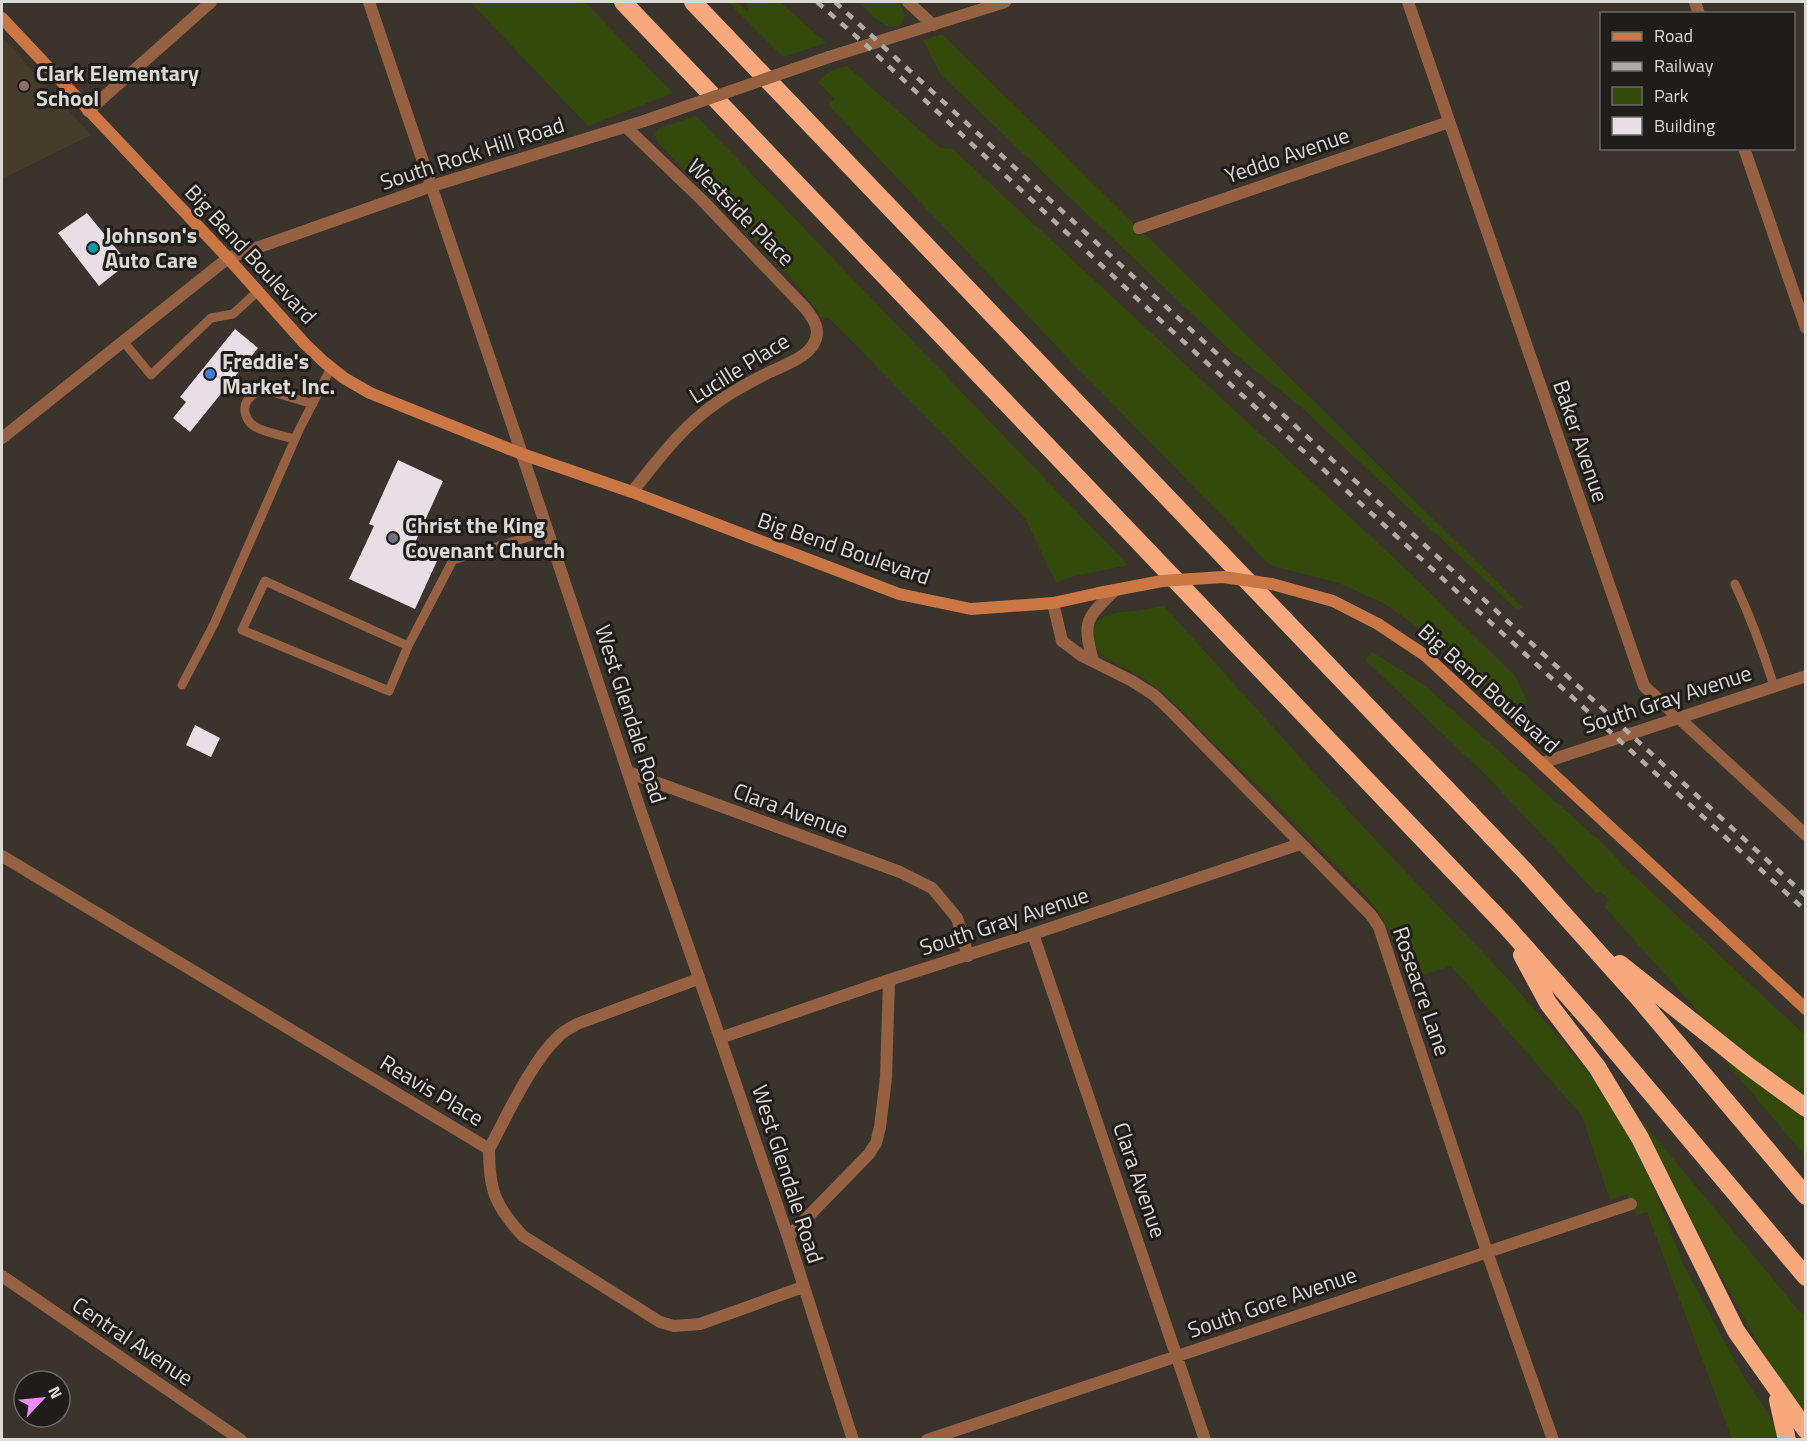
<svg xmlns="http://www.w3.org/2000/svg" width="1807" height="1441" viewBox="0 0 1807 1441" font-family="'Titillium Web',sans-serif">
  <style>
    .education { fill: #453c2b }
    .green { fill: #334a0c }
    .building { fill: #e9dde6 }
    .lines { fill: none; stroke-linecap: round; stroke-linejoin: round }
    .service { stroke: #966043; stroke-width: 9 }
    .minor { stroke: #966043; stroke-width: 12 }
    .tertiary { stroke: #966043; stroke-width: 12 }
    .secondary { stroke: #ca7645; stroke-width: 12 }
    .motorway { stroke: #f7a87d; stroke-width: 18 }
    .rail { stroke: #b0aba6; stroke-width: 4.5; stroke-dasharray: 8 8; stroke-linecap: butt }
    .tertiary-bridge { stroke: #966043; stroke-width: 12 }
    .secondary-bridge { stroke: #ca7645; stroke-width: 12 }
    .education-dot { fill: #8d6e63; stroke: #1f1c19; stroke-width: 2 }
    .culture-dot { fill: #0f9aa8; stroke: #1f1c19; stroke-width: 2 }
    .shop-dot { fill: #3f7fe0; stroke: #1f1c19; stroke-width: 2 }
    .worship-dot { fill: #6b7280; stroke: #1f1c19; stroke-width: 2 }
    .labels { text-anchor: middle; stroke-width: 6; stroke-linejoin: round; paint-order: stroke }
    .poi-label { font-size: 22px; font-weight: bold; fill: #ddd9d4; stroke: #1f1c19; text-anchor: start }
    .street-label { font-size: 22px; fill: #ddd9d4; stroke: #1f1c19 }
  </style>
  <rect width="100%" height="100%" fill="#3b342c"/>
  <!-- education -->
  <path class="education" d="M 2,37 L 91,135 L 2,179 Z"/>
  <!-- green -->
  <path class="green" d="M 470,2 L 585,2 L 673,93 L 588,126 Z
    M 728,2 L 737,2 L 748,12 L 747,2 L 780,2 L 826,43 L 783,57 Z
    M 858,2 L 899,2 C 910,16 903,34 884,24 C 874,19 866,9 858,2 Z
    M 942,34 L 1523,608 L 1516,609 L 1300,406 L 1232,352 L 941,75 L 923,40 Z
    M 847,66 L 940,148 L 953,149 L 1410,573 L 1515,676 L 1527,701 L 1516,715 L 1433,638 L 1385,604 L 1339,583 L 1270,565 L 1065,355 L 828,105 L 835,99 L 818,82 L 830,71 Z
    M 696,116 L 1128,565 L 1070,577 L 1056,583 L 1025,518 L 829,318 L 821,317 L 810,301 L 794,282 L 658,143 L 655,134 L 659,128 Z
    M 1164,606 L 1353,816 L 1508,979 L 1590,1074 L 1611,1104 L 1631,1140 L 1655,1190 L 1683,1264 L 1743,1376 L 1770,1416 L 1781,1439 L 1732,1439 L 1647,1212 L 1636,1215 L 1627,1194 L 1610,1200 L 1582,1116 L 1451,966 L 1409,979 C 1396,948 1388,921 1365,895 C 1313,842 1261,788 1208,737 C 1188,717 1160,687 1136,674 C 1122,666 1089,654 1093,633 C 1096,609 1125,613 1142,610 C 1150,609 1157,607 1164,606 Z
    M 1372,652 L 1424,685 L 1601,842 L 1628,870 L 1805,1035 L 1805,1101 L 1732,1045 L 1702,1016 L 1604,906 L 1609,900 L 1601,892 L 1596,893 L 1489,778 L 1365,660 Z
    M 1724,1055 L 1777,1098 L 1805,1119 L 1805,1156 L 1725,1061 Z
    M 1641,1120 L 1805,1318 L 1805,1415 L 1765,1356 L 1638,1125 Z"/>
  <!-- building -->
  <path class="building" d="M 87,213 L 128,263 L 99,286 L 58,233 Z
    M 235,329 L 258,348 L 190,432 L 173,418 L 186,402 L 180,397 Z
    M 398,460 L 443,481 L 412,549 L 437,561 L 415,609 L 349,579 L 374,526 L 369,524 Z
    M 195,725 L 220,738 L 211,757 L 186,745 Z"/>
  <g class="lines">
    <!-- service -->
    <path class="service" d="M 123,341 L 151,375 L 211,318 L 233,314 L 257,292
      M 295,439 C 284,436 263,432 254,426 C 246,421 242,409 247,401 C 252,394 257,391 266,390 L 313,404
      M 1735,584 C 1751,618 1763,651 1774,686
      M 408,646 L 389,691 L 242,630 L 265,581 L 408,646 L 453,560 L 548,531
      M 182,685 L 214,624 L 299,430 L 331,368"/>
    <!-- minor -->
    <path class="minor" d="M 369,2 L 522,454 L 641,812 L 720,1038 L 788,1237 L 853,1440
      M 908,2 L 933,25
      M 1408,2 L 1644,686 L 1806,835
      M 1695,2 L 1699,14
      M 88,111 L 211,2
      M 626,127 L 702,200 L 805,308 C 814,319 822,331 813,345 C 804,359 784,365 770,372 C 752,381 734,390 718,402 C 683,425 658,460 632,492
      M 1744,148 L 1806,328
      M 1139,228 L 1449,122
      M 2,438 L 228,258
      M 1053,603 L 1062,641 L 1082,656 L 1132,681 L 1154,695 L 1171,711 L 1371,915 L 1379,927 L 1487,1252 L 1553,1440
      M 1093,661 C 1082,620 1086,619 1115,590
      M 1542,763 L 1806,676
      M 628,772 L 900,872 L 932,888 L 957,918 L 968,956
      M 2,856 L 489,1149 C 489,1190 495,1206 523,1236 L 660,1322 L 674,1326 L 700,1324 L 803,1287
      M 1033,934 L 1205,1440
      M 720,1038 L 889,980 L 1033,934 L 1300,844
      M 489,1149 C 507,1116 531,1062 558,1037 C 563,1031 571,1028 577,1024 L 698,979
      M 788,1237 L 869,1154 L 876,1143 L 880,1127 L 886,1077 L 889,980
      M 2,1276 L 241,1440
      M 927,1440 L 1631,1204"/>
    <!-- tertiary -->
    <path class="tertiary" d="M 829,57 L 1005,2
      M 228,258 L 432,186 L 644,121"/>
    <!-- secondary -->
    <path class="secondary" d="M 2,18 L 228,258 L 305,344 L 324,362 L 344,378 L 370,393 L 522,454 L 632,492 L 899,594 L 971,609 L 1053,603 L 1099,593
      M 1378,624 L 1426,656 L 1806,1009"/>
    <!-- motorway -->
    <path class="motorway" d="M 623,2 L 1507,927 L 1592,1023 L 1806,1277
      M 693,2 L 1524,870 L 1637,996 L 1806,1196
      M 1522,955 L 1548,1003 L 1597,1067 L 1640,1138 L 1736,1331 L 1806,1430
      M 1620,964 L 1747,1065 L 1806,1108
      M 1778,1400 L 1787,1440"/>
    <!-- rail -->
    <path class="rail" d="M 817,2 L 866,45 L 1160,320 L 1806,911
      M 835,2 L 1806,896"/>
    <!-- tertiary-bridge -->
    <path class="tertiary-bridge" d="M 644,121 L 829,57"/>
    <!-- secondary-bridge -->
    <path class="secondary-bridge" d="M 1099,593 L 1162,581 L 1223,577 L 1272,584 L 1333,601 L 1378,624"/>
  </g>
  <!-- markers -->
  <circle class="education-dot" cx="24" cy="86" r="6"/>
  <circle class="culture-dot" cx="93" cy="248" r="6"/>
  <circle class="shop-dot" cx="210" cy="374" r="6"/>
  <circle class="worship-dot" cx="393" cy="538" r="6"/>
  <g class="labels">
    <!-- poi labels -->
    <g class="poi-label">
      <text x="36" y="81">Clark Elementary<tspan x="36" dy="25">School</tspan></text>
      <text x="105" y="243">Johnson's<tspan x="105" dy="25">Auto Care</tspan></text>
      <text x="222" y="369">Freddie's<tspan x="222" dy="25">Market, Inc.</tspan></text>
      <text x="405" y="533">Christ the King<tspan x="405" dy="25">Covenant Church</tspan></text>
    </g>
    <!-- street labels -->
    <g class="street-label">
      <text transform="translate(472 153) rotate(-18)" y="8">South Rock Hill Road</text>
      <text transform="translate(1287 155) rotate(-19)" y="8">Yeddo Avenue</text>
      <text transform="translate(741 212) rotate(45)" y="8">Westside Place</text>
      <text transform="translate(251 254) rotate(47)" y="8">Big Bend Boulevard</text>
      <text transform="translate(739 368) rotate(-32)" y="8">Lucille Place</text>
      <text transform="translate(1581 441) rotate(71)" y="8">Baker Avenue</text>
      <text transform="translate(844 548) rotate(19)" y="8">Big Bend Boulevard</text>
      <text transform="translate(1489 688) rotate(42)" y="8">Big Bend Boulevard</text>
      <text transform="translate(1667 699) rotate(-18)" y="8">South Gray Avenue</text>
      <text transform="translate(631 714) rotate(72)" y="8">West Glendale Road</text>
      <text transform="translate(791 810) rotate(20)" y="8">Clara Avenue</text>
      <text transform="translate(1004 921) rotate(-18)" y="8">South Gray Avenue</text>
      <text transform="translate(1422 991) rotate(71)" y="8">Roseacre Lane</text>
      <text transform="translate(432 1090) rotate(31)" y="8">Reavis Place</text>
      <text transform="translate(788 1174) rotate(72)" y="8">West Glendale Road</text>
      <text transform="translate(1140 1180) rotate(71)" y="8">Clara Avenue</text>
      <text transform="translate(1272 1302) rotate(-19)" y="8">South Gore Avenue</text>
      <text transform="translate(133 1341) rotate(34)" y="8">Central Avenue</text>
    </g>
  </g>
  <!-- border -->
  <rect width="1807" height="1441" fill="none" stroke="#ddd9d4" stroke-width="6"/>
  <!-- legend -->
  <rect x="1600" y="12" width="195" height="138" fill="#1f1c19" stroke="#6b6864" stroke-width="1.5"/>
  <rect x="1612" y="32" width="30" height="9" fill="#ca7645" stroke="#6b6864" stroke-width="1.5"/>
  <text x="1654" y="42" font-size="18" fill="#ddd9d4">Road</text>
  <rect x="1612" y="62" width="30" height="9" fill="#b0aba6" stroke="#6b6864" stroke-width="1.5"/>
  <text x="1654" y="72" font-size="18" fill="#ddd9d4">Railway</text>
  <rect x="1612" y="87" width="30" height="18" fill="#334a0c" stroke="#6b6864" stroke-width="1.5"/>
  <text x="1654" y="102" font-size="18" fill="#ddd9d4">Park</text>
  <rect x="1612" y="117" width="30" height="18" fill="#e9dde6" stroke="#6b6864" stroke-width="1.5"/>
  <text x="1654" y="132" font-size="18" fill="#ddd9d4">Building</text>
  <!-- north arrow -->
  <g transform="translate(42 1399) rotate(64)"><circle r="28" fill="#1f1c19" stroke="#6b6864" stroke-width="1.5"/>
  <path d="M0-4.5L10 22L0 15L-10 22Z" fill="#eb8dfb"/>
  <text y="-9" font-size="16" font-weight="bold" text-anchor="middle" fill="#ddd9d4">N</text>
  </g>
</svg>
